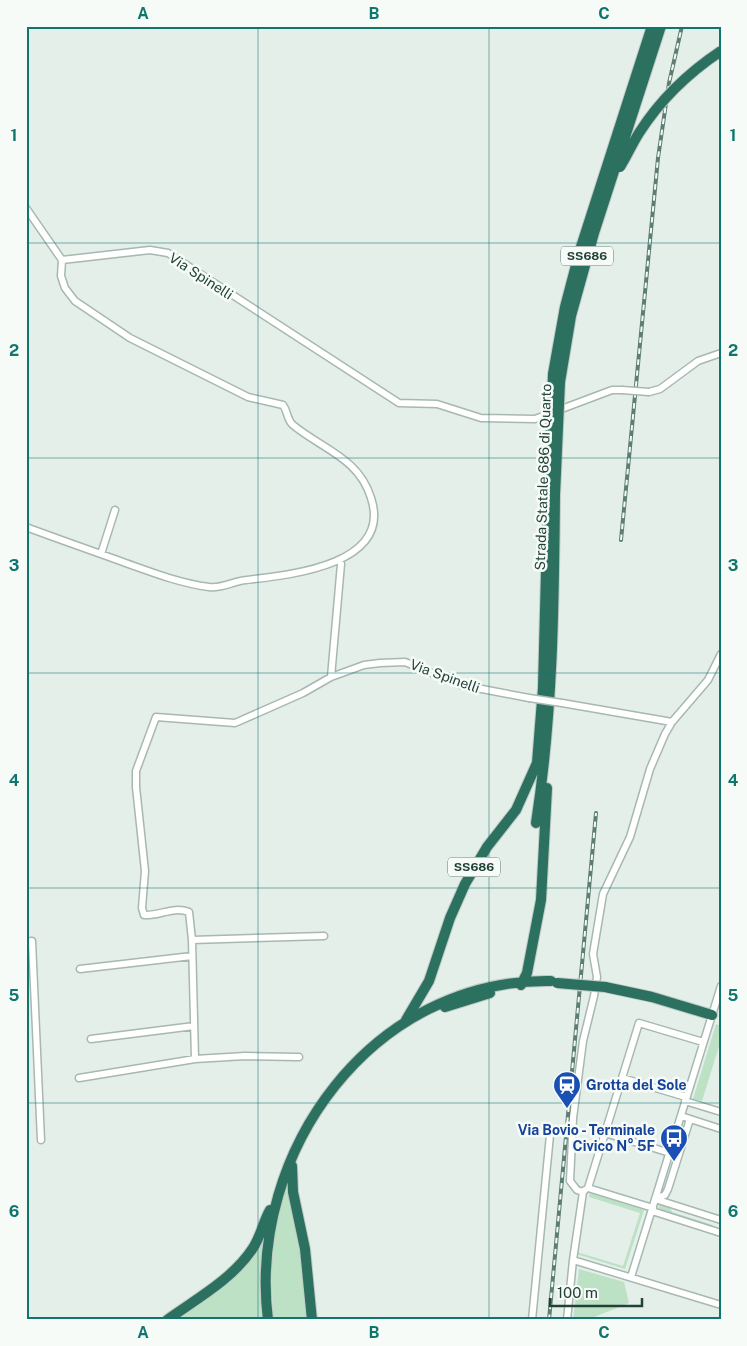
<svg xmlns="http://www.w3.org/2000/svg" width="747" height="1346" viewBox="0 0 747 1346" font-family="'Public Sans',sans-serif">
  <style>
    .green { fill: #bde1c5 }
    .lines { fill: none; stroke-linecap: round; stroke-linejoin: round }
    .minor-casing { stroke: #a7b8b1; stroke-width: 9 }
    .highway-casing { stroke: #c1cac7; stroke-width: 12 }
    .minor { stroke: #fff; stroke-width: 6 }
    .highway { stroke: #2c715f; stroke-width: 10 }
    .rail-casing { stroke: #5d7e73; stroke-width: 4 }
    .rail { stroke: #f6fbf8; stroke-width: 2; stroke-dasharray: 5.5; stroke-linecap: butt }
    .minor-bridge-casing { stroke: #a7b8b1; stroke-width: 9; stroke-linecap: butt }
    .highway-bridge-casing { stroke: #c1cac7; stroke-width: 12; stroke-linecap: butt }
    .minor-bridge { stroke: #fff; stroke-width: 6 }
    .highway-bridge { stroke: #2c715f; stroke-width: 10 }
    .grid { fill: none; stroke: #0f766e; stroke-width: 1; stroke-opacity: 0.55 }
    .labels { text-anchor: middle; stroke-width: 5; stroke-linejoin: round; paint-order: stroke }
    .shield { fill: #f6fbf8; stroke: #627a72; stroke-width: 1 }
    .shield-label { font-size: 12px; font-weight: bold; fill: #224238 }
    .street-label { font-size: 14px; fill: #224238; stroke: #f6fbf8 }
    .transit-label { font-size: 14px; font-weight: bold; fill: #164399; stroke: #f6fbf8; text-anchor: start }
    .neatline { fill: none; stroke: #0f766e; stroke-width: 2 }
    .grid-label { font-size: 16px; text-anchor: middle; font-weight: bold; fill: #0f766e }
  </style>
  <rect width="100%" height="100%" fill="#e5efea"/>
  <!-- green -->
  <path class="green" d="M 716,1024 L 721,1026 L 721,1040 L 702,1101 L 693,1099 Z
    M 287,1185 L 300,1237 L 308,1320 L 273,1320 C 272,1276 267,1226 287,1185 Z
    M 590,1193 L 644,1210 L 625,1269 L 576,1254 L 577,1252 L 623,1266 L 640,1213 L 589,1197 Z
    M 661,1204 L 670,1207 L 672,1212 L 713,1225 L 712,1227 L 660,1210 L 658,1206 Z
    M 263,1238 L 260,1280 L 263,1320 L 172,1320 Z
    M 579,1269 L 624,1282 L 629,1303 L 587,1320 L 573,1320 Z"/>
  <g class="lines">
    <!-- minor casing -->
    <g class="minor-casing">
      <path id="minor" d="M 26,208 L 62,260
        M 649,392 L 660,389 L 698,361 L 721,353
        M 26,527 C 58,539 90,550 123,562 C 151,572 179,583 209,587 C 221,589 234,581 246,580 C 290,575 393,565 371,498 C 359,458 322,449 293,425 C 287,420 288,412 283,405 L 248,397 L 130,338 L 75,301 L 65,288 L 61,276 L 62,260 L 150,250 L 168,253 L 399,403 L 437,404 L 481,418 L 535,419 L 612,390 L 622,390
        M 101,554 L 115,510
        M 331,677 L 341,564
        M 562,703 L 672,722
        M 192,940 L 324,936
        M 26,942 L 32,941 L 41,1140
        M 80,969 L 192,956
        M 91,1039 L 194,1026
        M 195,1059 L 192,940 L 189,912 C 173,906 160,916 144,915 L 142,908 L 145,871 L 136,787 L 136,771 L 156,717 L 235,723 L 303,693 L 331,677 L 364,665 L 380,663 L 405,662 L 461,685 L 529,698
        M 79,1078 L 195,1059 L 245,1056 L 299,1057
        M 622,1078 L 686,1097
        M 685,1101 L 721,1112
        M 681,1116 L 721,1129
        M 605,1133 L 670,1153
        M 583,1192 L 577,1190 L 570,1181 L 573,1118 L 583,1041 L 594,996 L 597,977 L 593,954 L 603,894 L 630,837 L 650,769 L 665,734 L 672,722 L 708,680 L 721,654
        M 655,1199 L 665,1195 L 668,1189 L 690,1119
        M 655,1199 L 721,1220
        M 653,1208 L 588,1188 L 639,1023 L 703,1042
        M 652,1211 L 721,1233
        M 573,1260 L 721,1305
        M 631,1277 L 721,986
        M 532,1320 L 550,1135
        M 567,1320 L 573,1260 L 583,1192 L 585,1190"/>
    </g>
    <!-- highway casing -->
    <g class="highway-casing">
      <path id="highway" d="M 536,823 C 553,714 554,604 555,495
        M 521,985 L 527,973 L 541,900 L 547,788
        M 605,987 L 652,997 L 712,1015
        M 445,1007 L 490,993
        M 406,1020 L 429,981 L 450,918 L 465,884 L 487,847 L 516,810 L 537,763 L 543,688 L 548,495
        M 292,1166 L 293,1192 L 305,1249 L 312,1320
        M 167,1320 C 196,1299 233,1279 253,1248 C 261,1236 263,1222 270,1210
        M 268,1320 C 247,1151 373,978 551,981"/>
    </g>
    <!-- minor -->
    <use href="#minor" class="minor"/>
    <!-- highway -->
    <use href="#highway" class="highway"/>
    <!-- rail casing -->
    <g class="rail-casing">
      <path id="rail" d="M 621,540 L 658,158 L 669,83 L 682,26
        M 549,1320 L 596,813"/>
    </g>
    <!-- rail -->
    <use href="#rail" class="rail"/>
    <!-- minor-bridge casing -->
    <g class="minor-bridge-casing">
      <path id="minor-bridge" d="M 622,390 L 649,392
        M 529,698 L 562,703"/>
    </g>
    <!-- highway-bridge casing -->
    <g class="highway-bridge-casing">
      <path id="highway-bridge" d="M 620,167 C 627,156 632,144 639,133 C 660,100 688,73 721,51
        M 548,495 L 553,374 L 565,307 L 580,250 L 652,26
        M 555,495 L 560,382 L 571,316 L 594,233 L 661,26
        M 557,983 L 605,987"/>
    </g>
    <!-- minor-bridge -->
    <use href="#minor-bridge" class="minor-bridge"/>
    <!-- highway-bridge -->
    <use href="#highway-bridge" class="highway-bridge"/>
  </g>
  <!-- grid -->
  <path class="grid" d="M 258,26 L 258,1320M 489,26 L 489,1320M 26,243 L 721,243M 26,458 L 721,458M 26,673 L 721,673M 26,888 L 721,888M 26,1103 L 721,1103"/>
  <!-- icons -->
  <defs>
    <g id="station-pin" transform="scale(1.4375)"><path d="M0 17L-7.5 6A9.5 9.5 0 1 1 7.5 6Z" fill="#1a4fb4" stroke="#f6fbf8"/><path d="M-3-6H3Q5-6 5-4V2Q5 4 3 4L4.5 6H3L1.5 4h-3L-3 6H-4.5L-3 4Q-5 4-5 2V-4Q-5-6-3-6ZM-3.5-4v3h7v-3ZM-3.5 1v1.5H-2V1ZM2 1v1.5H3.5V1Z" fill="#fff"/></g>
    <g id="bus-pin" transform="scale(1.4375)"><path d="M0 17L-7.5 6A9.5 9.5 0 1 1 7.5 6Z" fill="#1a4fb4" stroke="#f6fbf8"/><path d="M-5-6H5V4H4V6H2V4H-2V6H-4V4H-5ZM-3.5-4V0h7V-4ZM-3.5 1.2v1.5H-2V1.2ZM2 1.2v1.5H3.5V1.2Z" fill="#fff"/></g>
  </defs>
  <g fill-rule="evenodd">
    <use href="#station-pin" x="567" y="1085"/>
    <use href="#bus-pin" x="674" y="1138"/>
  </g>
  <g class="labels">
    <!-- shield labels -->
    <g class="shield">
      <rect x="561" y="246.5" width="52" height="19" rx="4"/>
      <rect x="448" y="857.5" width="52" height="19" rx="4"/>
    </g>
    <g class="shield-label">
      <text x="587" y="260">SS686</text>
      <text x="474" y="871">SS686</text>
    </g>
    <!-- street labels -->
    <g class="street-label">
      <text transform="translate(201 276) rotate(33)" y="5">Via Spinelli</text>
      <text transform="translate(543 477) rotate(-88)" y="5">Strada Statale 686 di Quarto</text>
      <text transform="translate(445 676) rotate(20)" y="5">Via Spinelli</text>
    </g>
    <!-- transit labels -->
    <g class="transit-label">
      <text x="586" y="1090">Grotta del Sole</text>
      <text x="655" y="1135" text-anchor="end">Via Bovio - Terminale<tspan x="655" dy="16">Civico N° 5F</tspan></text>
    </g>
  </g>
  <!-- border -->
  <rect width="747" height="1346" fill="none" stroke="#f6fbf8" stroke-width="55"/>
  <!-- scale -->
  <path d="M550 1298v8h92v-8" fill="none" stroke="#224238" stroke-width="2.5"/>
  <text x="557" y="1298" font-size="15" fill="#224238" stroke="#f6fbf8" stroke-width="4" paint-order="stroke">100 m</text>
  <rect x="28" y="28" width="692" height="1290" class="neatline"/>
  <g class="grid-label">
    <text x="143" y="19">A</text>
    <text x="374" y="19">B</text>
    <text x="604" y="19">C</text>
    <text x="14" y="141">1</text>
    <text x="733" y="141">1</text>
    <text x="14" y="356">2</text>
    <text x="733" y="356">2</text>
    <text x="14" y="571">3</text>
    <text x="733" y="571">3</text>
    <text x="14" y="786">4</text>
    <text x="733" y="786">4</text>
    <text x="14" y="1001">5</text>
    <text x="733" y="1001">5</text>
    <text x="14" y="1217">6</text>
    <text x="733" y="1217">6</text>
    <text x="143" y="1338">A</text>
    <text x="374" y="1338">B</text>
    <text x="604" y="1338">C</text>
  </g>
</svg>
